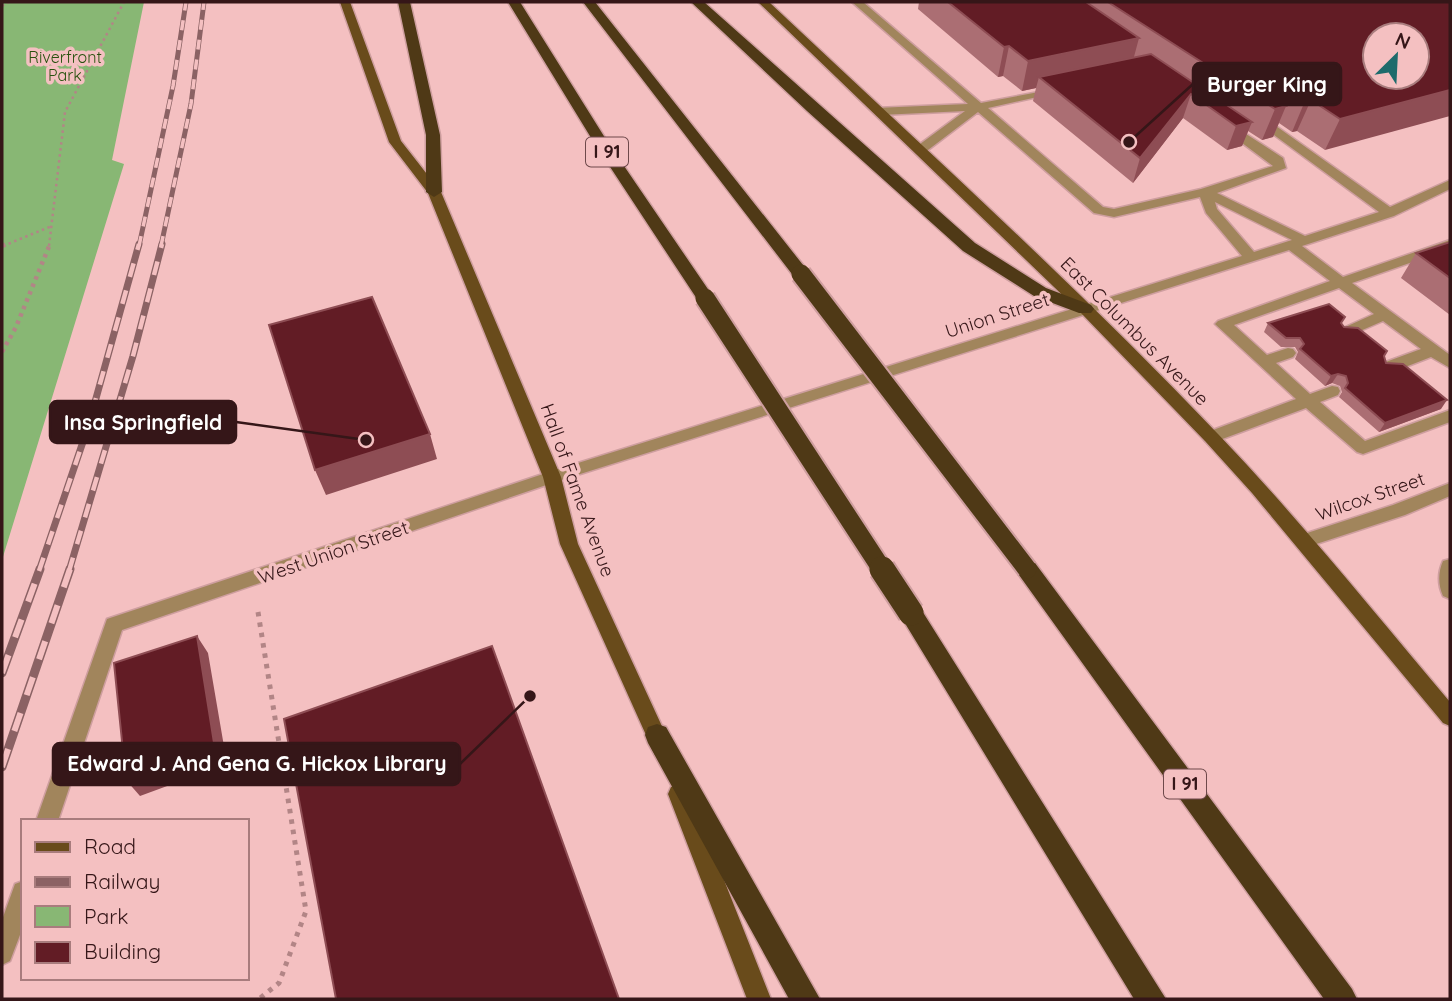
<svg xmlns="http://www.w3.org/2000/svg" width="1452" height="1001" viewBox="0 0 1452 1001" font-family="Quicksand,sans-serif">
  <style>
    .green { fill: #88b774 }
    .lines { fill: none; stroke-linecap: round; stroke-linejoin: round }
    .minor-casing { stroke: #ce9e9f; stroke-width: 3 }
    .major-casing { stroke: #ce9e9f; stroke-width: 3 }
    .highway-casing { stroke: #ce9e9f; stroke-width: 3 }
    .path-far2 { stroke: #b28586; stroke-width: 2.5; stroke-dasharray: 2.5 3.5; stroke-linecap: butt }
    .path-far1 { stroke: #b28586; stroke-width: 4.5; stroke-dasharray: 3.5 4.5; stroke-linecap: butt }
    .path { stroke: #b28586; stroke-width: 5; stroke-dasharray: 4.5 6; stroke-linecap: butt }
    .minor { fill: #a1855c; fill-rule: evenodd }
    .major { fill: #694b1b; fill-rule: evenodd }
    .highway { fill: #4f3916; fill-rule: evenodd }
    .rail-far2-casing { stroke: #8b6264; stroke-width: 5 }
    .rail-far1-casing { stroke: #8b6264; stroke-width: 7 }
    .rail-casing { stroke: #8b6264; stroke-width: 9 }
    .rail-far2 { stroke: #f4c0c1; stroke-width: 3.5; stroke-dasharray: 10; stroke-linecap: butt }
    .rail-far1 { stroke: #f4c0c1; stroke-width: 4.5; stroke-dasharray: 14; stroke-linecap: butt }
    .rail { stroke: #f4c0c1; stroke-width: 6; stroke-dasharray: 19; stroke-linecap: butt }
    .highway-bridge-far1-casing { stroke: #ce9e9f; stroke-width: 23; stroke-linecap: butt }
    .highway-bridge-casing { stroke: #ce9e9f; stroke-width: 29; stroke-linecap: butt }
    .highway-bridge-far1 { stroke: #4f3916; stroke-width: 19 }
    .highway-bridge { stroke: #4f3916; stroke-width: 25 }
    .wall { fill: #ab6e73 }
    .shaded-wall { fill: #8e4d54 }
    .building { fill: #621c25; stroke: #8e4d54; stroke-width: 2; fill-rule: evenodd }
    .labels { text-anchor: middle; stroke-width: 7; stroke-linejoin: round; paint-order: stroke }
    .far-park-label { font-size: 16px; fill: #28520f; stroke: #f4c0c1 }
    .shield { fill: #f4c0c1; stroke: #6e494b; stroke-width: 2 }
    .shield-label { font-size: 18px; font-weight: bold; fill: #351618 }
    .street-label { font-size: 19px; fill: #351618; stroke: #f4c0c1 }
    .leader { fill: none; stroke: #351618; stroke-width: 2.5 }
    .callout-dot { fill: #351618; stroke: #f4c0c1; stroke-width: 2.5 }
    .callout { fill: #351618; stroke: #351618; stroke-width: 2.5 }
    .callout-label { font-size: 21px; text-anchor: middle; font-weight: bold; fill: #fff }
  </style>
  <rect width="100%" height="100%" fill="#f4c0c1"/>
  <!-- green -->
  <path class="green" d="M 2,2 L 144,2 L 112,160 L 124,164 L 2,560 Z"/>
  <g class="lines">
    <!-- minor casing -->
    <g class="minor-casing">
      <path id="minor" d="M 852,2 L 863,2 L 981,103 L 1060,88 L 1060,92 L 988,108 L 1103,207 L 1114,209 L 1201,189 L 1273,166 L 1222,128 L 1220,125 L 1226,121 L 1283,158 L 1286,168 L 1217,193 L 1305,236 L 1379,212 L 1255,121 L 1255,115 L 1259,114 L 1390,207 L 1450,180 L 1450,189 L 1394,216 L 1302,246 L 1343,277 L 1450,240 L 1450,249 L 1352,283 L 1450,355 L 1450,368 L 1431,357 L 1395,371 L 1383,371 L 1381,367 L 1383,363 L 1421,349 L 1383,321 L 1351,335 L 1341,335 L 1338,332 L 1341,329 L 1374,314 L 1339,288 L 1234,325 L 1267,355 L 1288,348 L 1293,349 L 1296,353 L 1293,357 L 1276,363 L 1310,394 L 1332,386 L 1338,387 L 1340,391 L 1338,395 L 1320,402 L 1365,441 L 1450,410 L 1450,422 L 1363,454 L 1357,452 L 1306,408 L 1217,441 L 1205,441 L 1203,437 L 1205,433 L 1296,399 L 1215,324 L 1218,321 L 1330,281 L 1289,250 L 558,481 L 122,630 L 58,821 L 36,821 L 107,619 L 546,473 L 1242,256 L 1206,213 L 1200,197 L 1114,217 L 1094,213 L 978,112 L 924,153 L 916,153 L 916,147 L 965,111 L 880,115 L 876,114 L 876,108 L 968,104 ZM 1215,202 L 1292,240 L 1254,252 L 1217,209 Z
        M 1450,483 L 1450,496 L 1405,515 L 1304,548 L 1298,546 L 1295,541 L 1298,536 L 1393,505 Z
        M 1450,559 L 1450,599 L 1443,596 C 1438,585 1438,572 1443,561 Z
        M 23,881 L 23,927 L 10,961 L 2,965 L 2,920 L 15,884 Z"/>
    </g>
    <!-- major casing -->
    <g class="major-casing">
      <path id="major" d="M 340,2 L 350,2 L 401,141 L 441,192 L 561,477 L 578,544 L 672,748 L 669,755 L 662,757 L 655,755 L 560,544 L 543,477 L 428,193 L 389,142 Z
        M 758,2 L 769,2 C 920,144 1075,284 1218,434 C 1300,520 1374,612 1450,702 L 1450,726 L 1443,723 L 1252,493 L 1205,441 L 1080,312 Z
        M 679,784 L 687,787 L 690,794 L 771,999 L 747,999 L 668,794 L 671,787 Z"/>
    </g>
    <!-- highway casing -->
    <g class="highway-casing">
      <path id="highway" d="M 398,2 L 410,2 L 440,135 L 442,192 L 434,197 L 426,192 L 426,135 Z
        M 508,2 L 520,2 L 607,141 L 714,298 L 711,302 L 699,302 L 593,141 Z
        M 583,2 L 595,2 L 807,270 L 810,274 L 807,278 L 795,278 Z
        M 691,2 L 704,2 L 975,243 L 1046,288 L 1091,305 L 1094,309 L 1091,313 L 1079,313 L 1034,296 L 963,251 L 807,111 Z
        M 1027,560 L 1035,563 L 1352,989 L 1357,999 L 1324,999 L 1019,575 L 1016,569 L 1019,563 Z
        M 911,604 L 919,606 L 1166,999 L 1134,999 L 903,620 L 900,613 L 903,606 Z
        M 657,724 L 666,727 L 820,999 L 789,999 L 648,743 L 645,735 L 648,727 Z"/>
    </g>
    <!-- path-far2 -->
    <path class="path-far2" d="M 2,6 L 9,2
      M 3,246 L 52,226
      M 49,246 L 65,112 L 124,2"/>
    <!-- path-far1 -->
    <path class="path-far1" d="M 2,246 L 7,244
      M 2,352 L 16,327 L 50,244"/>
    <!-- path -->
    <path class="path" d="M 258,612 L 306,911 L 279,983 L 259,999"/>
    <!-- minor -->
    <use href="#minor" class="minor"/>
    <!-- major -->
    <use href="#major" class="major"/>
    <!-- highway -->
    <use href="#highway" class="highway"/>
    <!-- rail-far2 casing -->
    <g class="rail-far2-casing">
      <path id="rail-far2" d="M 139,246 L 173,86 L 186,2
        M 161,246 L 191,104 L 204,2"/>
    </g>
    <!-- rail-far1 casing -->
    <g class="rail-far1-casing">
      <path id="rail-far1" d="M 39,571 L 88,427 L 139,244
        M 69,571 L 133,356 L 162,244"/>
    </g>
    <!-- rail casing -->
    <g class="rail-casing">
      <path id="rail" d="M 2,673 L 40,569
        M 2,767 L 70,569"/>
    </g>
    <!-- rail-far2 -->
    <use href="#rail-far2" class="rail-far2"/>
    <!-- rail-far1 -->
    <use href="#rail-far1" class="rail-far1"/>
    <!-- rail -->
    <use href="#rail" class="rail"/>
    <!-- highway-bridge-far1 casing -->
    <g class="highway-bridge-far1-casing">
      <path id="highway-bridge-far1" d="M 801,274 L 1027,569
        M 705,298 L 883,571"/>
    </g>
    <!-- highway-bridge casing -->
    <g class="highway-bridge-casing">
      <path id="highway-bridge" d="M 882,569 L 911,613"/>
    </g>
    <!-- highway-bridge-far1 -->
    <use href="#highway-bridge-far1" class="highway-bridge-far1"/>
    <!-- highway-bridge -->
    <use href="#highway-bridge" class="highway-bridge"/>
  </g>
  <!-- wall -->
  <path class="wall" d="M 919,2 L 1450,2 L 1325,150 L 1297,131 L 1292,132 L 1279,123 L 1273,137 L 1262,140 L 1248,131 L 1242,146 L 1227,150 L 1183,118 L 1133,183 L 1033,101 L 1036,88 L 1022,91 L 1003,76 L 998,77 L 918,9 Z
    M 1450,242 L 1450,315 L 1401,278 L 1416,253 Z
    M 1268,323 L 1341,324 L 1344,327 L 1384,356 L 1386,363 L 1441,409 L 1379,432 L 1339,397 L 1342,392 L 1340,386 L 1332,383 L 1325,386 L 1295,359 L 1298,352 L 1295,347 L 1281,347 L 1264,332 Z"/>
  <!-- shaded-wall -->
  <path class="shaded-wall" d="M 1139,38 L 1131,68 L 1039,77 L 1036,88 L 1022,91 L 1028,61 Z
    M 1009,46 L 1003,76 L 998,77 L 1004,47 Z
    M 1450,90 L 1450,116 L 1325,150 L 1340,119 Z
    M 1191,94 L 1183,118 L 1133,183 L 1140,158 Z
    M 1311,100 L 1297,131 L 1292,132 L 1305,101 Z
    M 1286,106 L 1273,137 L 1262,140 L 1275,109 Z
    M 1252,122 L 1242,146 L 1227,150 L 1236,126 Z
    M 1338,374 L 1332,383 L 1325,386 L 1331,376 Z
    M 1447,400 L 1441,409 L 1379,432 L 1385,423 Z
    M 430,434 L 437,459 L 326,495 L 315,470 Z
    M 197,636 L 208,653 L 227,764 L 140,796 L 126,780 Z"/>
  <!-- building -->
  <path class="building" d="M 948,2 L 1086,2 L 1139,38 L 1028,61 L 1009,46 L 1004,47 Z
    M 1108,2 L 1450,2 L 1450,90 L 1340,119 L 1311,100 L 1305,101 L 1272,78 L 1260,79 L 1261,88 L 1286,106 L 1275,109 ZM 1375,35 L 1417,35 L 1417,77 L 1375,77 Z
    M 1151,54 L 1252,122 L 1236,126 L 1191,94 L 1140,158 L 1039,77 Z
    M 1450,242 L 1450,278 L 1416,253 Z
    M 372,297 L 430,434 L 315,470 L 269,325 Z
    M 1329,304 L 1345,317 L 1341,323 L 1344,327 L 1358,328 L 1387,351 L 1384,356 L 1386,363 L 1403,364 L 1447,400 L 1385,423 L 1345,388 L 1348,383 L 1346,376 L 1338,374 L 1331,376 L 1300,349 L 1304,344 L 1300,338 L 1286,338 L 1268,323 Z
    M 197,636 L 215,749 L 126,780 L 114,663 Z
    M 492,646 L 619,999 L 336,999 L 284,719 Z"/>
  <g class="labels">
    <!-- far-park labels -->
    <g class="far-park-label">
      <text x="65" y="63">Riverfront<tspan x="65" dy="18">Park</tspan></text>
    </g>
    <!-- shield labels -->
    <g class="shield">
      <rect x="586" y="137.5" width="42" height="29" rx="5"/>
      <rect x="1164" y="769.5" width="42" height="29" rx="5"/>
    </g>
    <g class="shield-label">
      <text x="607" y="158">I 91</text>
      <text x="1185" y="790">I 91</text>
    </g>
    <!-- street labels -->
    <g class="street-label">
      <text transform="translate(997 315) rotate(-18)" y="7">Union Street</text>
      <text transform="translate(1135 331) rotate(45)" y="7">East Columbus Avenue</text>
      <text transform="translate(578 490) rotate(70)" y="7">Hall of Fame Avenue</text>
      <text transform="translate(1370 496) rotate(-19)" y="7">Wilcox Street</text>
      <text transform="translate(333 552) rotate(-19)" y="7">West Union Street</text>
    </g>
  </g>
  <!-- callouts -->
  <path class="leader" d="M1129 142L1193 84M366 440L236 422M530 696L460 764"/>
  <g class="callout-dot">
    <circle cx="1129" cy="142" r="7"/>
    <circle cx="366" cy="440" r="7"/>
    <circle cx="530" cy="696" r="7"/>
  </g>
  <g class="callout">
    <rect x="1193" y="63" width="148" height="42" rx="7"/>
    <rect x="50" y="401" width="186" height="42" rx="7"/>
    <rect x="53" y="743" width="407" height="42" rx="7"/>
  </g>
  <g class="callout-label">
    <text x="1267" y="92">Burger King</text>
    <text x="143" y="430">Insa Springfield</text>
    <text x="257" y="771">Edward J. And Gena G. Hickox Library</text>
  </g>
  <!-- border -->
  <rect width="1452" height="1001" fill="none" stroke="#351618" stroke-width="7"/>
  <!-- legend -->
  <rect x="21" y="819" width="228" height="161" fill="#f4c0c1" stroke="#a87c7d" stroke-width="2"/>
  <rect x="35" y="842" width="35" height="10" fill="#694b1b" stroke="#a87c7d" stroke-width="2"/>
  <text x="84" y="854" font-size="21" fill="#351618">Road</text>
  <rect x="35" y="877" width="35" height="10" fill="#8b6264" stroke="#a87c7d" stroke-width="2"/>
  <text x="84" y="889" font-size="21" fill="#351618">Railway</text>
  <rect x="35" y="906" width="35" height="21" fill="#88b774" stroke="#a87c7d" stroke-width="2"/>
  <text x="84" y="924" font-size="21" fill="#351618">Park</text>
  <rect x="35" y="942" width="35" height="21" fill="#621c25" stroke="#a87c7d" stroke-width="2"/>
  <text x="84" y="959" font-size="21" fill="#351618">Building</text>
  <!-- north arrow -->
  <g transform="translate(1396 56) rotate(24)"><circle r="33" fill="#f4c0c1" stroke="#a87c7d" stroke-width="2"/>
  <path d="M0-5L12 26L0 18L-12 26Z" fill="#1e6b6c"/>
  <text y="-10" font-size="19" font-weight="bold" text-anchor="middle" fill="#351618">N</text>
  </g>
</svg>
